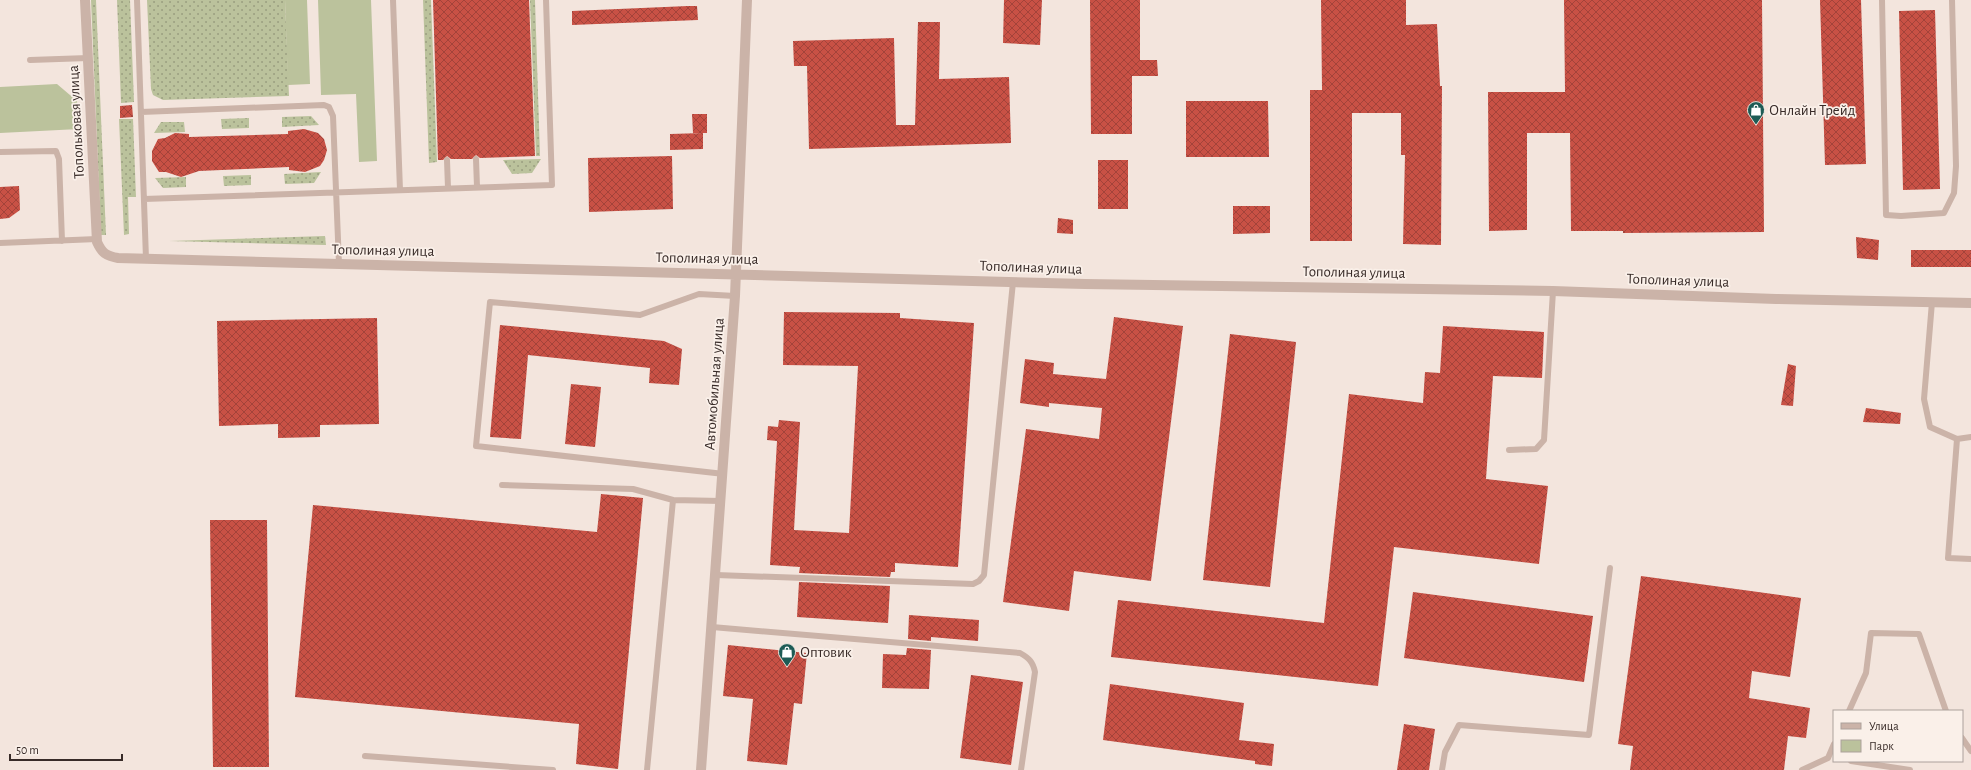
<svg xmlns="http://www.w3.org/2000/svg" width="1971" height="770" viewBox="0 0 1971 770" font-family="'Alegreya Sans',sans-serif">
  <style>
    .grass { fill: url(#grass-dots) }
    .park { fill: #bbc29c }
    .building { fill: url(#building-cross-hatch) }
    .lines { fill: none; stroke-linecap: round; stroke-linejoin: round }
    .service { stroke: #cbb3a8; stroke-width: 6 }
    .minor { stroke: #cbb3a8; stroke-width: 10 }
    .labels { text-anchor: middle; stroke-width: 3.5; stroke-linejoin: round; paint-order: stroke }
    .poi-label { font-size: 15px; fill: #382b28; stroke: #faf0e9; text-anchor: start }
    .street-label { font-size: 15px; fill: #382b28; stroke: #faf0e9 }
  </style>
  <defs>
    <pattern id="grass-dots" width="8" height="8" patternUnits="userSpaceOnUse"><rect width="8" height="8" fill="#bbc29c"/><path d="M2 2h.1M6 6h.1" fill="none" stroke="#999e7f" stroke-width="1.8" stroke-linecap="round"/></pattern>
    <pattern id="building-cross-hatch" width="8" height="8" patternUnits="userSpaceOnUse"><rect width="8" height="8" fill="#c85145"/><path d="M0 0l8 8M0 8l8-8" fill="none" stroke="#a3433a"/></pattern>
  </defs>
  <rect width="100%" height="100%" fill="#f3e5dd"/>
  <!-- grass -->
  <path class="grass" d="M 91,0 L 96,0 L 106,235 L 101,235 Z
    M 117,0 L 130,0 L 134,102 L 121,103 Z
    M 147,0 L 285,0 L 289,96 L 163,100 L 153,95 L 151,89 Z
    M 423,0 L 431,0 L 437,162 L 429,163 Z
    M 530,0 L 535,0 L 540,156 L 536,156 Z
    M 311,116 L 319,125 L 282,127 L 282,117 Z
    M 249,118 L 249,128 L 222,129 L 221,119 Z
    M 119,119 L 133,119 L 136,197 L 128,197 L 129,234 L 124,235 Z
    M 161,122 L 184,122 L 185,132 L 154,133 Z
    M 541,159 L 532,173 L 512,174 L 503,160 Z
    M 321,172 L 314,183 L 285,184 L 284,174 Z
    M 251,175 L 251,185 L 224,186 L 223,176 Z
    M 186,177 L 186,187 L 163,188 L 155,178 Z
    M 325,236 L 326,245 L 169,241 Z"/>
  <!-- park -->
  <path class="park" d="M 285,0 L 307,0 L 310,84 L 288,85 Z
    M 318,0 L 371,0 L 377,161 L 359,162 L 356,94 L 321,95 Z
    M 57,84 L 77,101 L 79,129 L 0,133 L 0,87 Z"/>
  <!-- building -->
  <path class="building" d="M 433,0 L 529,0 L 535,156 L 480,158 L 476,155 L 472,159 L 451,159 L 447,156 L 443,160 L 438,160 Z
    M 1004,0 L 1042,0 L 1040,45 L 1003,43 Z
    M 1090,0 L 1140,0 L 1140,60 L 1157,60 L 1158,76 L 1132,76 L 1132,134 L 1091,134 Z
    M 1321,0 L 1406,0 L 1406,25 L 1437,24 L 1440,86 L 1442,86 L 1441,245 L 1403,244 L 1405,155 L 1401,155 L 1401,113 L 1352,113 L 1352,241 L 1310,241 L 1310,90 L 1322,90 Z
    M 1564,0 L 1762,0 L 1764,232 L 1623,233 L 1623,231 L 1571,231 L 1570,133 L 1527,133 L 1527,230 L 1489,231 L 1488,92 L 1565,92 Z
    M 1820,0 L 1861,0 L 1866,164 L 1825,165 Z
    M 688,6 L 697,6 L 698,20 L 572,25 L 572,11 Z
    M 1935,10 L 1940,189 L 1903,190 L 1899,11 Z
    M 918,22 L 940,22 L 939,79 L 1009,77 L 1011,143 L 809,149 L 807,66 L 794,66 L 793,41 L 894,38 L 896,125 L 915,125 Z
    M 1186,101 L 1268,101 L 1269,157 L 1186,157 Z
    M 132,105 L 133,117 L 120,118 L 120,106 Z
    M 692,114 L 707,114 L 707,133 L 693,133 Z
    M 304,129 L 318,133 L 324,139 L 327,150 L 324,160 L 320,166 L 305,172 L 289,170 L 289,167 L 199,171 L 181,177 L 166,172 L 159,172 L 152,161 L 152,151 L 158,139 L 165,138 L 175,133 L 189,134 L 189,137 L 288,134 L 288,131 Z
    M 703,133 L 703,149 L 670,150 L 670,134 Z
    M 672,156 L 673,209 L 589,212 L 588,158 Z
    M 1098,160 L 1128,160 L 1128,209 L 1098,209 Z
    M 19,186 L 20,210 L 9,218 L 0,219 L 0,187 Z
    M 1233,206 L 1270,206 L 1270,233 L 1233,234 Z
    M 1058,218 L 1073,220 L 1073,234 L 1057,233 Z
    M 1856,237 L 1879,240 L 1878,260 L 1857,258 Z
    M 1911,250 L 1971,250 L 1971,267 L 1911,267 Z
    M 784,312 L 900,313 L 900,318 L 974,323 L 958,567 L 895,563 L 895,572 L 891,572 L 890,577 L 799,573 L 800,567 L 770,565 L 777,441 L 767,440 L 768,426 L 778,427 L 779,420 L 800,422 L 794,530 L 849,533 L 858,366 L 783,365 Z
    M 1114,317 L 1183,326 L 1151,581 L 1074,571 L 1069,611 L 1003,602 L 1026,429 L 1099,439 L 1102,408 L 1049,403 L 1049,407 L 1020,403 L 1025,359 L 1054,363 L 1053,374 L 1106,379 Z
    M 377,318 L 379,424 L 320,425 L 320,437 L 278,438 L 278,424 L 219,426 L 217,321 Z
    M 500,325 L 664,341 L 682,349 L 679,385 L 649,383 L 650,368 L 528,355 L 521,439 L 490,437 Z
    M 1443,326 L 1544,332 L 1542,378 L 1493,376 L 1486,479 L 1548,486 L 1539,564 L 1394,547 L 1378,686 L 1111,657 L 1118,600 L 1324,623 L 1349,394 L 1423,403 L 1425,372 L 1440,373 Z
    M 1230,334 L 1296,342 L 1270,587 L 1203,580 Z
    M 1788,364 L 1796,366 L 1793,406 L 1781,405 Z
    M 571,384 L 601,387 L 595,447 L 565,444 Z
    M 1866,408 L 1901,413 L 1900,424 L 1863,422 Z
    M 601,494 L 643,498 L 618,769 L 576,764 L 579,724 L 295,697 L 313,505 L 597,532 Z
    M 210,520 L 267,520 L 269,767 L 213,767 Z
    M 1641,576 L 1801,598 L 1790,677 L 1752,671 L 1749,698 L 1810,708 L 1806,738 L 1788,736 L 1784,770 L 1630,770 L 1633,746 L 1618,744 Z
    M 799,582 L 890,586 L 888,623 L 797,617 Z
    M 1413,592 L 1593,616 L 1584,682 L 1404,658 Z
    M 909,615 L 979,620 L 978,641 L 931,637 L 931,641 L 908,639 Z
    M 728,645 L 807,653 L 802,704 L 794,703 L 787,765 L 747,761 L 753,699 L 723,696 Z
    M 907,648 L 931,650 L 929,689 L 882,688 L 883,654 L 906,655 Z
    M 971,675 L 1023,682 L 1011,765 L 960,758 Z
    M 1110,684 L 1244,703 L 1239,740 L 1274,744 L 1272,766 L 1255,764 L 1255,761 L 1103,740 Z
    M 1404,724 L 1435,729 L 1429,770 L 1397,770 Z"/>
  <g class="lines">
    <!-- service -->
    <path class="service" d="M 137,0 L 146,259
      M 393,0 L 400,190
      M 1882,0 L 1886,215 L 1901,216 L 1944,213 L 1954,193 L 1956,166 L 1952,0
      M 30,60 L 88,58
      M 141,112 L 324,105 L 329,107 L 333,116 L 339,264
      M 0,152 L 56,151 L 59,159 L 62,241
      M 476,159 L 477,187
      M 447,160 L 448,188
      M 144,199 L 552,185 L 546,0
      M 0,243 L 97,239
      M 1932,302 L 1924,399 L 1930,427 L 1957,439 L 1971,437
      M 1957,439 L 1948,558 L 1971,559
      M 1509,450 L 1536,449 L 1544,440 L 1553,291
      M 724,474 L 476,446 L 490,302 L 640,315 L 699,294 L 735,296
      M 502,485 L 633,489 L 673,500
      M 716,575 L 973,584 L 979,581 L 984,575 L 1013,282
      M 712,627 L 1020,653 C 1029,658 1033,662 1035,672 L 1021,770
      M 1849,711 L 1866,673 L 1871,633 L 1919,634 L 1946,711
      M 1962,738 L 1971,751
      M 365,756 L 553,770
      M 1851,761 L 1910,770
      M 647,770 L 673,500 L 721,501
      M 1442,770 L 1445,752 L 1459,725 L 1589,735 L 1610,568
      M 1802,770 L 1828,758 L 1834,744"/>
    <!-- minor -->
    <path class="minor" d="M 85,0 L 97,242 C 102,253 106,256 118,258 L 1085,284 L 1553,291 L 1776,299 L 1971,303
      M 701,770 L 735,296 L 747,0"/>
  </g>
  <!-- icons -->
  <defs>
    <g id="shop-pin" transform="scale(0.9)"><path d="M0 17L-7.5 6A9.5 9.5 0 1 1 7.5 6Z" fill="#1d5b55" stroke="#faf0e9"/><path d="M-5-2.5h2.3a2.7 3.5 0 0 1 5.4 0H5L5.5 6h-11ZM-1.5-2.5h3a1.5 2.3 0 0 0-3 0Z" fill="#fff"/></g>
  </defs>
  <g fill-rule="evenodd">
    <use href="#shop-pin" x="1756" y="110"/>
    <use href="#shop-pin" x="787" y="652"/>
  </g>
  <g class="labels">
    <!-- poi labels -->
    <g class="poi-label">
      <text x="1769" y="115">Онлайн Трейд</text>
      <text x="800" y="657">Оптовик</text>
    </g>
    <!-- street labels -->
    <g class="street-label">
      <text transform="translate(76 122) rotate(-93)" y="5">Топольковая улица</text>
      <text transform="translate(383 250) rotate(1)" y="5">Тополиная улица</text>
      <text transform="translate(707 258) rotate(1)" y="5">Тополиная улица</text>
      <text transform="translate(1031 267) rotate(2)" y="5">Тополиная улица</text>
      <text transform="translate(1354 272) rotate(1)" y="5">Тополиная улица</text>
      <text transform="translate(1678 280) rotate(2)" y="5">Тополиная улица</text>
      <text transform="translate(714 384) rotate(-86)" y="5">Автомобильная улица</text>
    </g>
  </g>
  <!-- legend -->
  <rect x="1833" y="710" width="130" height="52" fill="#faf0e9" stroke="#aca19c"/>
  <rect x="1841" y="723" width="20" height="6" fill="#cbb3a8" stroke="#aca19c"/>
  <text x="1869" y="730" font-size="12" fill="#382b28">Улица</text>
  <rect x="1841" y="740" width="20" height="12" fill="#bbc29c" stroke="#aca19c"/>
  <text x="1869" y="750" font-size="12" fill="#382b28">Парк</text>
  <!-- scale -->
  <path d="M10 754v6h112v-6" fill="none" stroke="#382b28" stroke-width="2"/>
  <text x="16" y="754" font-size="12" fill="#382b28" stroke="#faf0e9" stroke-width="3" paint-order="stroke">50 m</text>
</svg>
